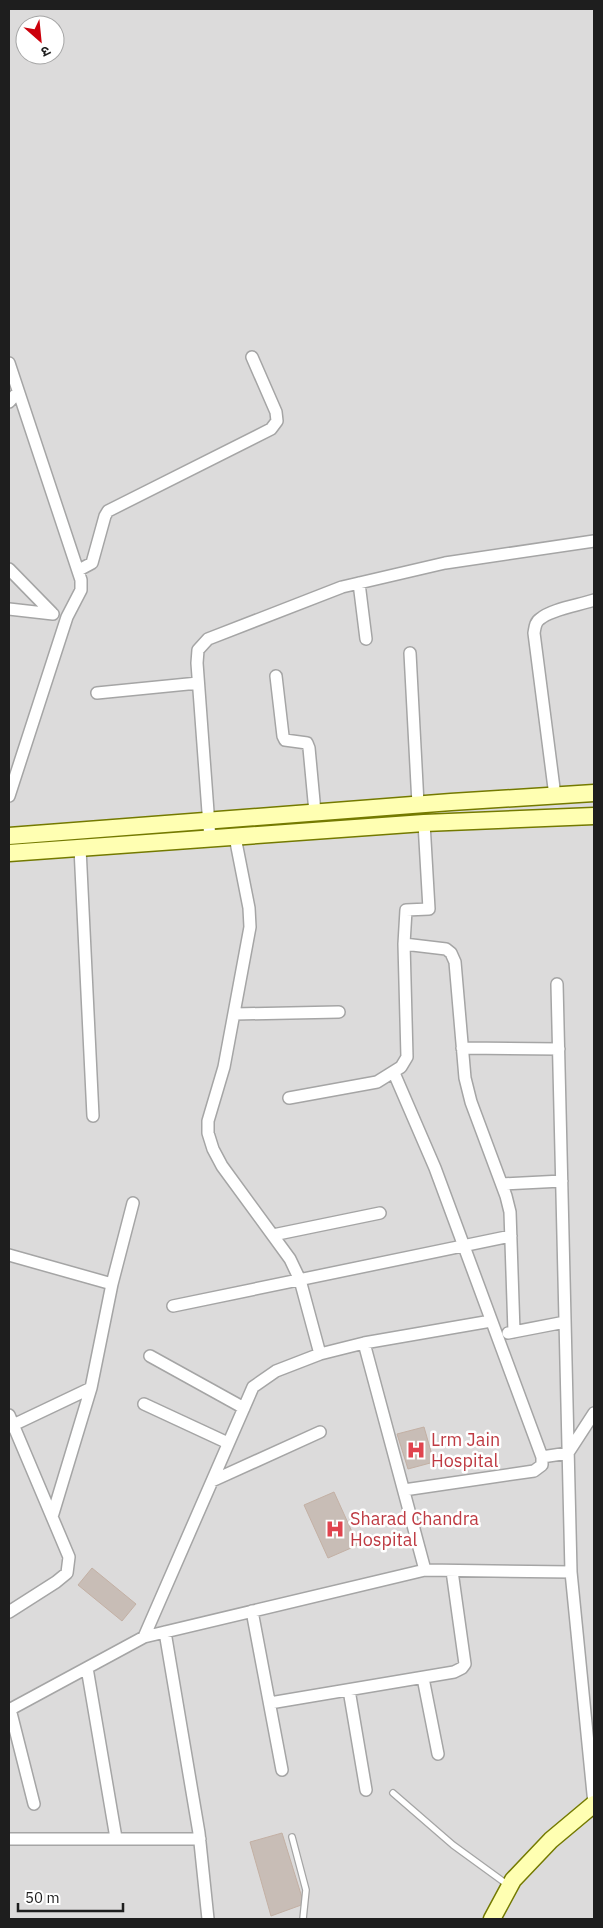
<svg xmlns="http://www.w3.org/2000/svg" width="603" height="1928" viewBox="0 0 603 1928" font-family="'IBM Plex Sans','Noto Sans Devanagari',sans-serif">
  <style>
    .residential { fill: #dcdbdb; fill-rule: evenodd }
    .building { fill: #c8bdb6; stroke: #c3b0a4 }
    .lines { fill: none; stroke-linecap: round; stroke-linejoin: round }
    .lane-casing { stroke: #a5a5a5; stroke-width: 8 }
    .street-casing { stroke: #a5a5a5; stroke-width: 14 }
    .secondary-casing { stroke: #747a00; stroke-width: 19 }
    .lane { stroke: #fff; stroke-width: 5.5 }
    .street { stroke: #fff; stroke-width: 11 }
    .secondary { stroke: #ffffb2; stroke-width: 16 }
    .labels { text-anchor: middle; stroke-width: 5; stroke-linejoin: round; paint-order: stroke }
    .health-label { font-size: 18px; fill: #be3a42; stroke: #fff; text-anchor: start }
  </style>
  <rect width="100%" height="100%" fill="#f0ebe3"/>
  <!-- residential -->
  <path class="residential" d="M 9,9 L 594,9 L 594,1919 L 9,1919 ZM 25,25 L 55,25 L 55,55 L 25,55 Z"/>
  <!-- building -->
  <path class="building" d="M 424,1427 L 434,1462 L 408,1469 L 397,1434 Z
    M 334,1492 L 358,1545 L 328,1558 L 304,1505 Z
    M 92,1568 L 136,1604 L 122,1621 L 78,1585 Z
    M 282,1833 L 304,1904 L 271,1916 L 250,1842 Z"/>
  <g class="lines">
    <!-- lane casing -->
    <g class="lane-casing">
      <path id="lane" d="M 393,1793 L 453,1845 L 508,1885
        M 292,1837 L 306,1890 L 303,1919"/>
    </g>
    <!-- street casing -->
    <g class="street-casing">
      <path id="street" d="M 9,363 L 81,580 L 81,590 L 67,617 L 9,796
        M 9,402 L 18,392
        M 9,569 L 52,613
        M 79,570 L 92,563 L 105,516 L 108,511 L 271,429 L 277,421 L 276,412 L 252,357
        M 359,583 L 366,639
        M 9,609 L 53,614
        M 410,653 L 418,804
        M 276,676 L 283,736 L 285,740 L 307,743 L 309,748 L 315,812
        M 97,693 L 198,683
        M 555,796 L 534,633 C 535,628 535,622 540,619 C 551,609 580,605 594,600
        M 235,837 L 249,908 L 250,927 L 224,1067 L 208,1121 L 208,1133 L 213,1149 L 222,1166 L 290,1259 L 300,1280 L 320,1354
        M 210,839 L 197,663 L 198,650 L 208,639 L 342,587 L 445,563 L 594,541
        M 80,848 L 93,1116
        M 404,944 L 446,949 L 451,953 L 455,962 L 465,1078 L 471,1102 L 506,1196 L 510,1212 L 514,1332
        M 557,984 L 571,1572 L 594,1804
        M 235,1014 L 339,1012
        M 462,1048 L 559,1049
        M 394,1073 L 435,1168 L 542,1457 L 568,1453 L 594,1413
        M 289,1098 L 377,1082 L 401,1067 L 407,1057 L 404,944 L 406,910 L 429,909 L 424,823
        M 502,1184 L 562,1181
        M 273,1235 L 380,1213
        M 9,1255 L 112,1284 L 91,1388 L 52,1517
        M 112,1284 L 133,1203
        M 173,1306 L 511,1236
        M 508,1333 L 565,1322
        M 364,1343 L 425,1570
        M 150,1356 L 244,1408
        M 144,1404 L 228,1443
        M 9,1415 L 69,1557 L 67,1573 L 56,1582 L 9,1612
        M 9,1427 L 91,1388
        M 212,1481 L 320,1432
        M 404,1490 L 534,1471 L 542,1465 L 542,1457
        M 252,1611 L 282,1770
        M 165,1632 L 199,1833 L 208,1919
        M 144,1637 L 425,1570 L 571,1572
        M 87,1668 L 116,1838
        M 423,1678 L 438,1754
        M 349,1690 L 366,1790
        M 270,1703 L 454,1672 L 462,1668 L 465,1664 L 452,1571
        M 10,1709 L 34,1804
        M 9,1710 L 144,1637 L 253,1387 L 276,1371 L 320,1354 L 364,1343 L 491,1321
        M 9,1839 L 200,1839"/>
    </g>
    <!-- secondary casing -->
    <g class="secondary-casing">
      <path id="secondary" d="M 9,836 L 451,802 L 594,793
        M 9,853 L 424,823 L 594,816
        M 492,1919 L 513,1880 L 551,1840 L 594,1804"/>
    </g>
    <!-- lane -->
    <use href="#lane" class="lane"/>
    <!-- street -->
    <use href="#street" class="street"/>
    <!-- secondary -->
    <use href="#secondary" class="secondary"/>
  </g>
  <!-- icons -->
  <defs>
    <g id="hospital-bare" transform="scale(1.5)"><path d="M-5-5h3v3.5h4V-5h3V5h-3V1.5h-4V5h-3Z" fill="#e0444e" stroke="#fff" stroke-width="2.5" paint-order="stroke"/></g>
  </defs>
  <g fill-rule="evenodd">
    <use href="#hospital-bare" x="416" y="1450"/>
    <use href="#hospital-bare" x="335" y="1529"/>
  </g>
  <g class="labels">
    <!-- health labels -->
    <g class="health-label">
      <text x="431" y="1446">Lrm Jain<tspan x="431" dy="21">Hospital</tspan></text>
      <text x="350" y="1525">Sharad Chandra<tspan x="350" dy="21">Hospital</tspan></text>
    </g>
  </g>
  <!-- border -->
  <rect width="603" height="1928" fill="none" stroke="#1e1e1e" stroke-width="20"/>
  <!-- north arrow -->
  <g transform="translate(40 40) rotate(153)"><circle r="24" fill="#ffffff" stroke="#a5a5a5"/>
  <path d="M0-4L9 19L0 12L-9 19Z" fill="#cc000b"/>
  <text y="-8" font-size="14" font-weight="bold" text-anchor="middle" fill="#1e1e1e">उ</text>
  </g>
  <!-- scale -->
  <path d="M18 1903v8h105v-8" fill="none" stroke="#1e1e1e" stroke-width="2.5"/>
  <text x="25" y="1903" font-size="15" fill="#1e1e1e" stroke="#ffffff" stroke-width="4" paint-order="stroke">50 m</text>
</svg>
